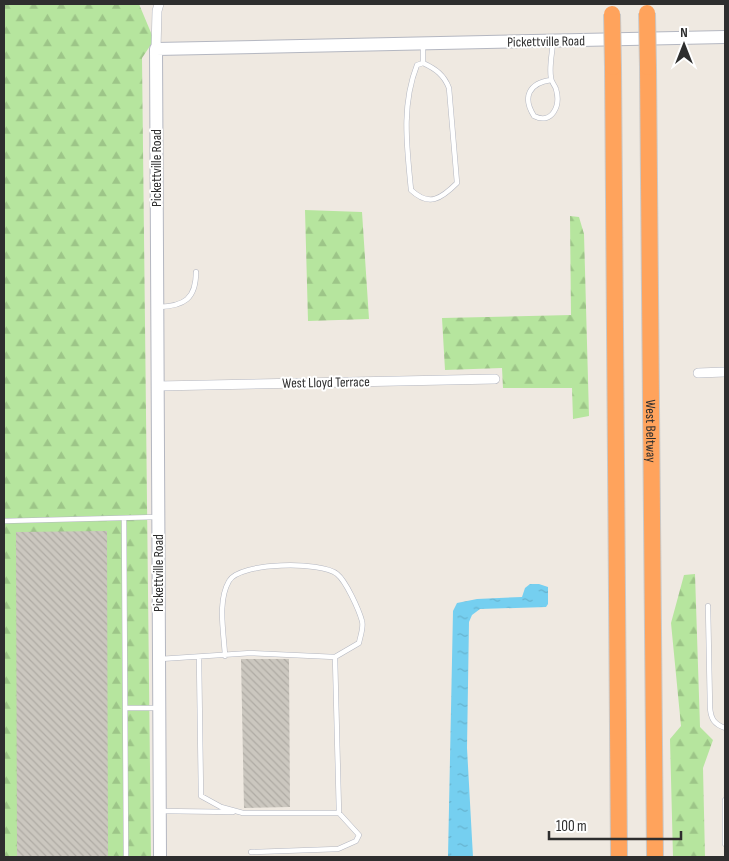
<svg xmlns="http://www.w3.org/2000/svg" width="729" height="861" viewBox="0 0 729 861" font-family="'Sofia Sans Condensed',sans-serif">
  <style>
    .forest { fill: url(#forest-firs) }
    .water { fill: url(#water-ripples) }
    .building { fill: url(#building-back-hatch) }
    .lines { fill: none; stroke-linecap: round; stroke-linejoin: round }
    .lane-casing { stroke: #b4b7c1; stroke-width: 5.5 }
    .street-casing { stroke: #b4b7c1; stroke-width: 10 }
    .secondary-casing { stroke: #b4b7c1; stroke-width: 14 }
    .highway-casing { stroke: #c9c9c9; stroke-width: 18 }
    .lane { stroke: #fff; stroke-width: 4.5 }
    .street { stroke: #fff; stroke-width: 9 }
    .secondary { stroke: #fff; stroke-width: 12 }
    .highway { stroke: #ffa35c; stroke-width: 16 }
    .highway-bridge-casing { stroke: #c9c9c9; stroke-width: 18; stroke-linecap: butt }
    .highway-bridge { stroke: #ffa35c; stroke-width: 16 }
    .labels { text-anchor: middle; stroke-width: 4; stroke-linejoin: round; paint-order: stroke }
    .street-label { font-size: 14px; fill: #2e2e2e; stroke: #fff }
  </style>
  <defs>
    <pattern id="forest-firs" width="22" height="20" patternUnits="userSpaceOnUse" patternTransform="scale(1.25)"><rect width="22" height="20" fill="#b6e59e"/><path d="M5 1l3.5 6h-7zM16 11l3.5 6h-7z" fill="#9dc588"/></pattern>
    <pattern id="water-ripples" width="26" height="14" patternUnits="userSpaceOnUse" patternTransform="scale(1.25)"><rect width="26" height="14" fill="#75cff0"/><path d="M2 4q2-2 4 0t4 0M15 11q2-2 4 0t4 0" fill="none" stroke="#66b2ce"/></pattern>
    <pattern id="building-back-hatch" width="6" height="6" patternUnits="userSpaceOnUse" patternTransform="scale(1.25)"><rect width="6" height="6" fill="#cbc7bf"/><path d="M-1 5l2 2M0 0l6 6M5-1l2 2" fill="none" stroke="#afaba4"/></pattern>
  </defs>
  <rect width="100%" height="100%" fill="#efe9e1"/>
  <!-- forest -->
  <path class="forest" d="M 4,4 L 139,4 L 154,40 L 142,58 L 151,857 L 4,857 Z
    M 305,210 L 362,212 L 369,319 L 308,321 Z
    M 570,216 L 579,217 L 584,234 L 589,416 L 573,419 L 572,388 L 503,388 L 502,368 L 445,370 L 442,318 L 571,315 Z
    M 695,574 L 700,727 L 713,740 L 703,768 L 705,857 L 673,857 L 670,739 L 681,726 L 671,623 L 684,575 Z"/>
  <!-- water -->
  <path class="water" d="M 530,584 L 539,584 L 548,587 L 548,604 L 546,607 L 480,609 L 472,615 L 469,622 L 467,748 L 473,857 L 448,857 L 453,611 L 457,603 L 477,599 L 522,597 L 525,588 Z"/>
  <!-- building -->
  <path class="building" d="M 107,531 L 108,857 L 17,857 L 16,532 Z
    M 241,659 L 289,659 L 290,807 L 244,808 Z"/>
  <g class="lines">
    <!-- lane casing -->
    <g class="lane-casing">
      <path id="lane" d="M 423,46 L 423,63 C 436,69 444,75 449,88 L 457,183 C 441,199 429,207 411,190 C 407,147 401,106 417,65 L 423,63
        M 551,80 C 529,83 522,97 534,116 C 552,125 561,106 556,89 C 555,85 551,82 551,78 C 549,67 552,54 553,43
        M 159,307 C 184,306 196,299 196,272
        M 124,518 L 126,857
        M 4,521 L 157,517
        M 708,606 L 710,708 C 711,719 714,724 725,728
        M 225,656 C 224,633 217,602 229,581 C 239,562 322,561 337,574 C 346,581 359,610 362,621 C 364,627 360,637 359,643 L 335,657
        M 160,659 L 251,653 L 335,657 L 339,813 L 243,813 L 221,807 L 201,796 L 199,658
        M 125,708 L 158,708
        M 725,800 L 725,844
        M 161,811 L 233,812
        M 251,852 L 338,849 L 356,841 L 359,835 L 339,813"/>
    </g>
    <!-- street casing -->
    <g class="street-casing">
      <path id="street" d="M 156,49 L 157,11 L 159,4
        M 698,373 L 725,372
        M 158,386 L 495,379"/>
    </g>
    <!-- secondary casing -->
    <g class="secondary-casing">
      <path id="secondary" d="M 160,857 L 156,49 L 725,37"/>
    </g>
    <!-- highway casing -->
    <g class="highway-casing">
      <g id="highway">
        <path d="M 613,67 L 619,857"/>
        <path id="s1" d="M 648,67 L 655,857"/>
      </g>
    </g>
    <!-- lane -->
    <use href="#lane" class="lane"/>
    <!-- street -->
    <use href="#street" class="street"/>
    <!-- secondary -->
    <use href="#secondary" class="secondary"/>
    <!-- highway -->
    <use href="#highway" class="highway"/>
    <!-- highway-bridge casing -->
    <g class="highway-bridge-casing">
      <path id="highway-bridge" d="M 647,13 L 648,67
        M 612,14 L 613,67"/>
    </g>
    <!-- highway-bridge -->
    <use href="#highway-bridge" class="highway-bridge"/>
  </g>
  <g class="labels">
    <!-- street labels -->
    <g class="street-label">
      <text transform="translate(546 41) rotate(-1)" y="5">Pickettville Road</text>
      <text transform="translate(156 168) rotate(-90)" y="5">Pickettville Road</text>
      <text transform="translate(326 382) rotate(-1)" y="5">West Lloyd Terrace</text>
      <text dy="5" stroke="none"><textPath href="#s1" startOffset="364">West Beltway</textPath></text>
      <text transform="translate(158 573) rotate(-90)" y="5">Pickettville Road</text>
    </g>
  </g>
  <!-- border -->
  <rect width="729" height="861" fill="none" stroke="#2e2e2e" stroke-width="10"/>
  <!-- north arrow -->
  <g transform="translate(684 45)" stroke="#ffffff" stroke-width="4" paint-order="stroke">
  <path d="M0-4L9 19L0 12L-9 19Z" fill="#2e2e2e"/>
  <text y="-8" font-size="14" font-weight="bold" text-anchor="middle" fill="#2e2e2e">N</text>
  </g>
  <!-- scale -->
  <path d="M549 831v8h132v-8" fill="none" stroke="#2e2e2e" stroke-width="2.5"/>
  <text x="556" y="831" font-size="15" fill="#2e2e2e" stroke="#ffffff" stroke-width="4" paint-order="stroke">100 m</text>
</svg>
